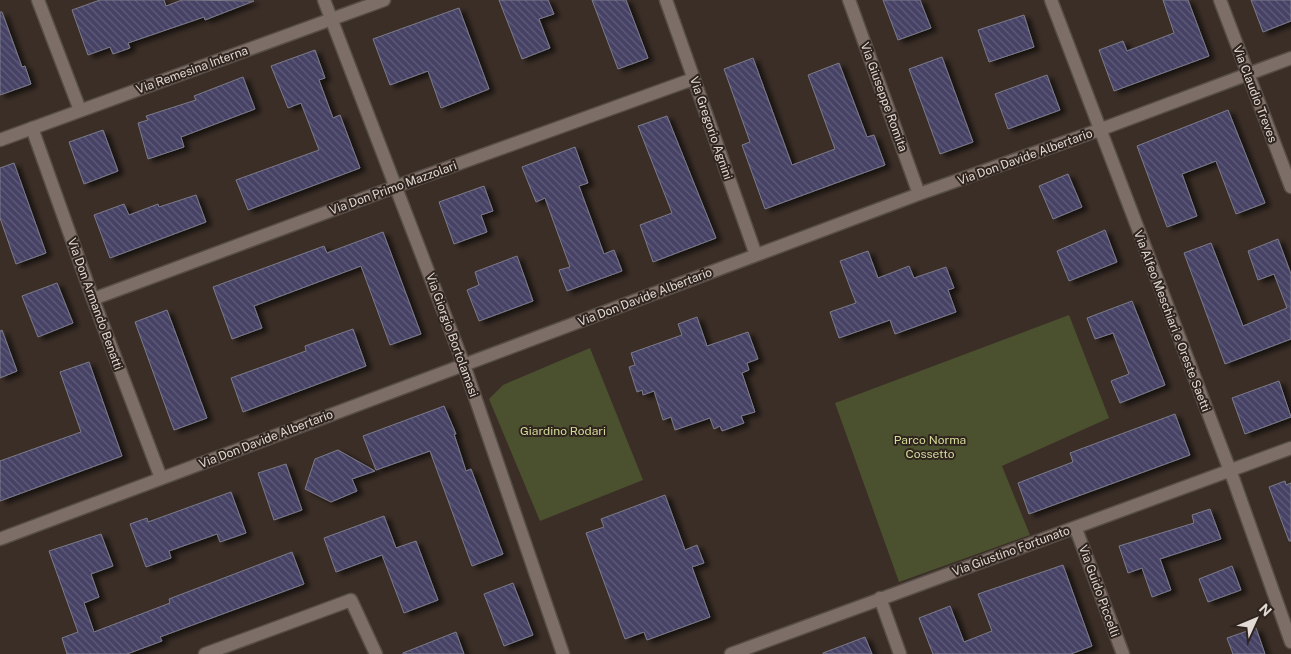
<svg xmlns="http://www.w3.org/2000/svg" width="1291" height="654" viewBox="0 0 1291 654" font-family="'Public Sans',sans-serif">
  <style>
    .park { fill: #4b502e }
    .building { fill: url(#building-back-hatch); stroke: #7c7b8a; filter: url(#shadow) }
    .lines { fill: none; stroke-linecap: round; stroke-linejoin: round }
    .minor-casing { stroke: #574d47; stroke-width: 15 }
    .tertiary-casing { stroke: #574d47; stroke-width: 15 }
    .minor { stroke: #7d6e67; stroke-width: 12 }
    .tertiary { stroke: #7d6e67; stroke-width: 12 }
    .labels { text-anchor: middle; stroke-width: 4; stroke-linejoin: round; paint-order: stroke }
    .street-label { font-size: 12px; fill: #e2dad5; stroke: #30241e }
    .park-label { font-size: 12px; fill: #d3dd99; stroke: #30241e }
  </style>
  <defs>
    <pattern id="building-back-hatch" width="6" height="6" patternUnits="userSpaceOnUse" patternTransform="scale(1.25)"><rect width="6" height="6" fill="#464265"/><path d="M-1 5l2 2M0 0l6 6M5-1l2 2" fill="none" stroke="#605d7a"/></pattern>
    <filter id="shadow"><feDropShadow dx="5.5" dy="3" stdDeviation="2.5" flood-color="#0009"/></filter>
  </defs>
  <rect width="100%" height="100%" fill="#3b2e27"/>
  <!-- park -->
  <path class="park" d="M 1069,315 L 1109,418 L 1002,466 L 1030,535 L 899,582 L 835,403 Z
    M 590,348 L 643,480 L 540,521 L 489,399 L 503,385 Z"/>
  <!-- building -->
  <path class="building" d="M 100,0 L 164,0 L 166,6 L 182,0 L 254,1 L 205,20 L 204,17 L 128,43 L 130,48 L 113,54 L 110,47 L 88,55 L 72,10 Z
    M 499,0 L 548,0 L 554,14 L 539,19 L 550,48 L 522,59 Z
    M 592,0 L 626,0 L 648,58 L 618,69 Z
    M 883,0 L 920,0 L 931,28 L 898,40 Z
    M 1163,0 L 1188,0 L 1209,56 L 1114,91 L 1099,50 L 1123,41 L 1127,51 L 1174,33 Z
    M 1251,0 L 1291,0 L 1291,21 L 1263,32 Z
    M 459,8 L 489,89 L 441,108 L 428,71 L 390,85 L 373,39 Z
    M 0,12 L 2,12 L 22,67 L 25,66 L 31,84 L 0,95 Z
    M 1024,15 L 1034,47 L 989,62 L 978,30 Z
    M 315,50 L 325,78 L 319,80 L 333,118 L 340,115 L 360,168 L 248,210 L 236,180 L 319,150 L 301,103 L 288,108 L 271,66 Z
    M 942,57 L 973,142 L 940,154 L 909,69 Z
    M 753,58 L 792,165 L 835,149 L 808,75 L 839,63 L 867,137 L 874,135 L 885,165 L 765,209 L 742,145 L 750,142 L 724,69 Z
    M 1047,75 L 1060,110 L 1008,129 L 995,94 Z
    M 243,77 L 255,109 L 181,137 L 184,147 L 148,159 L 138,123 L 148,120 L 146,116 L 196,100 L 194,96 Z
    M 1228,110 L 1265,203 L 1236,214 L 1216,161 L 1182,174 L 1197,216 L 1167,227 L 1137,146 Z
    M 667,116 L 716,238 L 653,262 L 640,225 L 672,213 L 638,126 Z
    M 103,130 L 118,171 L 84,184 L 69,142 Z
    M 575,147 L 588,183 L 579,186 L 604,254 L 614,250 L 622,271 L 567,291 L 559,270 L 570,267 L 545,198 L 536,202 L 522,167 Z
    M 14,163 L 46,253 L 16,264 L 0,218 L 0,168 Z
    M 1068,174 L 1082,207 L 1053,219 L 1039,186 Z
    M 484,186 L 493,211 L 481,215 L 487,232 L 454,244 L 439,202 Z
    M 196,195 L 206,222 L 110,258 L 94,215 L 124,204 L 129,215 L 158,204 L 159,207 Z
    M 1105,230 L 1117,262 L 1069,281 L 1057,251 Z
    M 383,232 L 421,334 L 390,345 L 361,266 L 254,306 L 262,328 L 232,339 L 213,287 L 324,246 L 327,253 Z
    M 1278,239 L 1291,274 L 1291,339 L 1225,364 L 1184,253 L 1211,243 L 1243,326 L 1287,308 L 1274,274 L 1258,280 L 1248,251 Z
    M 868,251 L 878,278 L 909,266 L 914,278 L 946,267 L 954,288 L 948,290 L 956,312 L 895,334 L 890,320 L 839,338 L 830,312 L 856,303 L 840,261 Z
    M 517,256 L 533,301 L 479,321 L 467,290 L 479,285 L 475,272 Z
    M 57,283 L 73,323 L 38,337 L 22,296 Z
    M 1132,301 L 1165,385 L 1120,403 L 1111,381 L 1129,374 L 1113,333 L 1095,339 L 1087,318 Z
    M 167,310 L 207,418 L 174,430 L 135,322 Z
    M 697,317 L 707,346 L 748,332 L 758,359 L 747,363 L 749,370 L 742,373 L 755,412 L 741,416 L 744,423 L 722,431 L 720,426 L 714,429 L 710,418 L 675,430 L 671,417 L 663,420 L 654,391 L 643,395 L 642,390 L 637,392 L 629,367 L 635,365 L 631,353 L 682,335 L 678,324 Z
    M 353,329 L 366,366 L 243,412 L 231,378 L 306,351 L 305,346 Z
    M 2,330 L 17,371 L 0,378 L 0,331 Z
    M 89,362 L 122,456 L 0,501 L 0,461 L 81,432 L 60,372 Z
    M 1279,381 L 1291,417 L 1245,434 L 1232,398 Z
    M 444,406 L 456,434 L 454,434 L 466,471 L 471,469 L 503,554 L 472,566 L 430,451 L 376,470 L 363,436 Z
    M 1175,414 L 1190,455 L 1029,514 L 1018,483 L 1073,462 L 1070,453 Z
    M 338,450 L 375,471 L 352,479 L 357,491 L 331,502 L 305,489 L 315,459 Z
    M 286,464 L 302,510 L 274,520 L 258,473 Z
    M 1285,481 L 1286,485 L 1291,483 L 1291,541 L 1289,541 L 1269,487 Z
    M 231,492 L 246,533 L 220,542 L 217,534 L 169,551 L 171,558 L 146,567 L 130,524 L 147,518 L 148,522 Z
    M 665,495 L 685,550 L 697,545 L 704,563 L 692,567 L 710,617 L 647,640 L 644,632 L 625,639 L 586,533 L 604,527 L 601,519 Z
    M 1210,509 L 1221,539 L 1160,559 L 1171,590 L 1152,597 L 1142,568 L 1128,573 L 1119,546 L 1194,523 L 1192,515 Z
    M 384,516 L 396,548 L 416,541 L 438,600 L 404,613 L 382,555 L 336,572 L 324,538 Z
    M 101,534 L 113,566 L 91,574 L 99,597 L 84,603 L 94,632 L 170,603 L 169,599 L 292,552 L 304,584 L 160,637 L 162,641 L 127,654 L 67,654 L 62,638 L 78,632 L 49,551 Z
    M 1063,565 L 1092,646 L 1071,654 L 933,654 L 919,618 L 950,606 L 964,642 L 992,631 L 978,594 Z
    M 1232,566 L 1241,590 L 1208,602 L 1199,579 Z
    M 513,583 L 533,635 L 504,646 L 484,594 Z
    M 1256,628 L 1265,654 L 1233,654 L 1227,638 Z
    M 456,632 L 464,654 L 403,654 L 403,653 Z
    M 865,637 L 872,654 L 823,654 L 823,653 Z"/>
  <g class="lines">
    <!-- minor casing -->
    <g class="minor-casing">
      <path id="minor" d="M 38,0 L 80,110
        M 324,0 L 464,365 L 563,654
        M 666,0 L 756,255
        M 849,0 L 919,194
        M 1051,0 L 1234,481 L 1291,642
        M 1220,0 L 1291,187
        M 32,128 L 93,299 L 161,478
        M 93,299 L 408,182 L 693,79
        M 1076,529 L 1123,654
        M 0,539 L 919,194 L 1099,130 L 1291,58
        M 880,598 L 900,654
        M 205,654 L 351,600 L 376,654
        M 731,654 L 1291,448"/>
    </g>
    <!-- tertiary casing -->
    <g class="tertiary-casing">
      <path id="tertiary" d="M 0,140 L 384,0"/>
    </g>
    <!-- minor -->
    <use href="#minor" class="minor"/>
    <!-- tertiary -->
    <use href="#tertiary" class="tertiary"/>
  </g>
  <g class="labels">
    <!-- street labels -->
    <g class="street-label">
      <text transform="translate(192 70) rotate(-20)" y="4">Via Remesina Interna</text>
      <text transform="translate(1255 94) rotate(69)" y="4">Via Claudio Treves</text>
      <text transform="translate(884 97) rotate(70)" y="4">Via Giuseppe Romita</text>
      <text transform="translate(711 128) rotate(71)" y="4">Via Gregorio Agnini</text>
      <text transform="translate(1025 157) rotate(-20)" y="4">Via Don Davide Albertario</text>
      <text transform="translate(393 188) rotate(-20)" y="4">Via Don Primo Mazzolari</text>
      <text transform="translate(645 297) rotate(-21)" y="4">Via Don Davide Albertario</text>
      <text transform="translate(95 304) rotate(70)" y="4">Via Don Armando Benatti</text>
      <text transform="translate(1172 321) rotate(69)" y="4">Via Alfeo Meschiari e Oreste Saetti</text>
      <text transform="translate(452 335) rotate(70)" y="4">Via Giorgio Bortolamasi</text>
      <text transform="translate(266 439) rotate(-21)" y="4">Via Don Davide Albertario</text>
      <text transform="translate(1011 551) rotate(-20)" y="4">Via Giustino Fortunato</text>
      <text transform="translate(1099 591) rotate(70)" y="4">Via Guido Piccelli</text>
    </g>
    <!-- park labels -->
    <g class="park-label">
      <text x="563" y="435">Giardino Rodari</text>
      <text x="930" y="444">Parco Norma<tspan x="930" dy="14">Cossetto</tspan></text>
    </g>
  </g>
  <!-- north arrow -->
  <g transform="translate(1256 619) rotate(46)" stroke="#30241e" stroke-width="4" paint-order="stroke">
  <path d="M0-4L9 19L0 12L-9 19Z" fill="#e2dad5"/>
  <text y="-8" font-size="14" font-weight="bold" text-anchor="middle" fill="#e2dad5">N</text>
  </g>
</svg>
